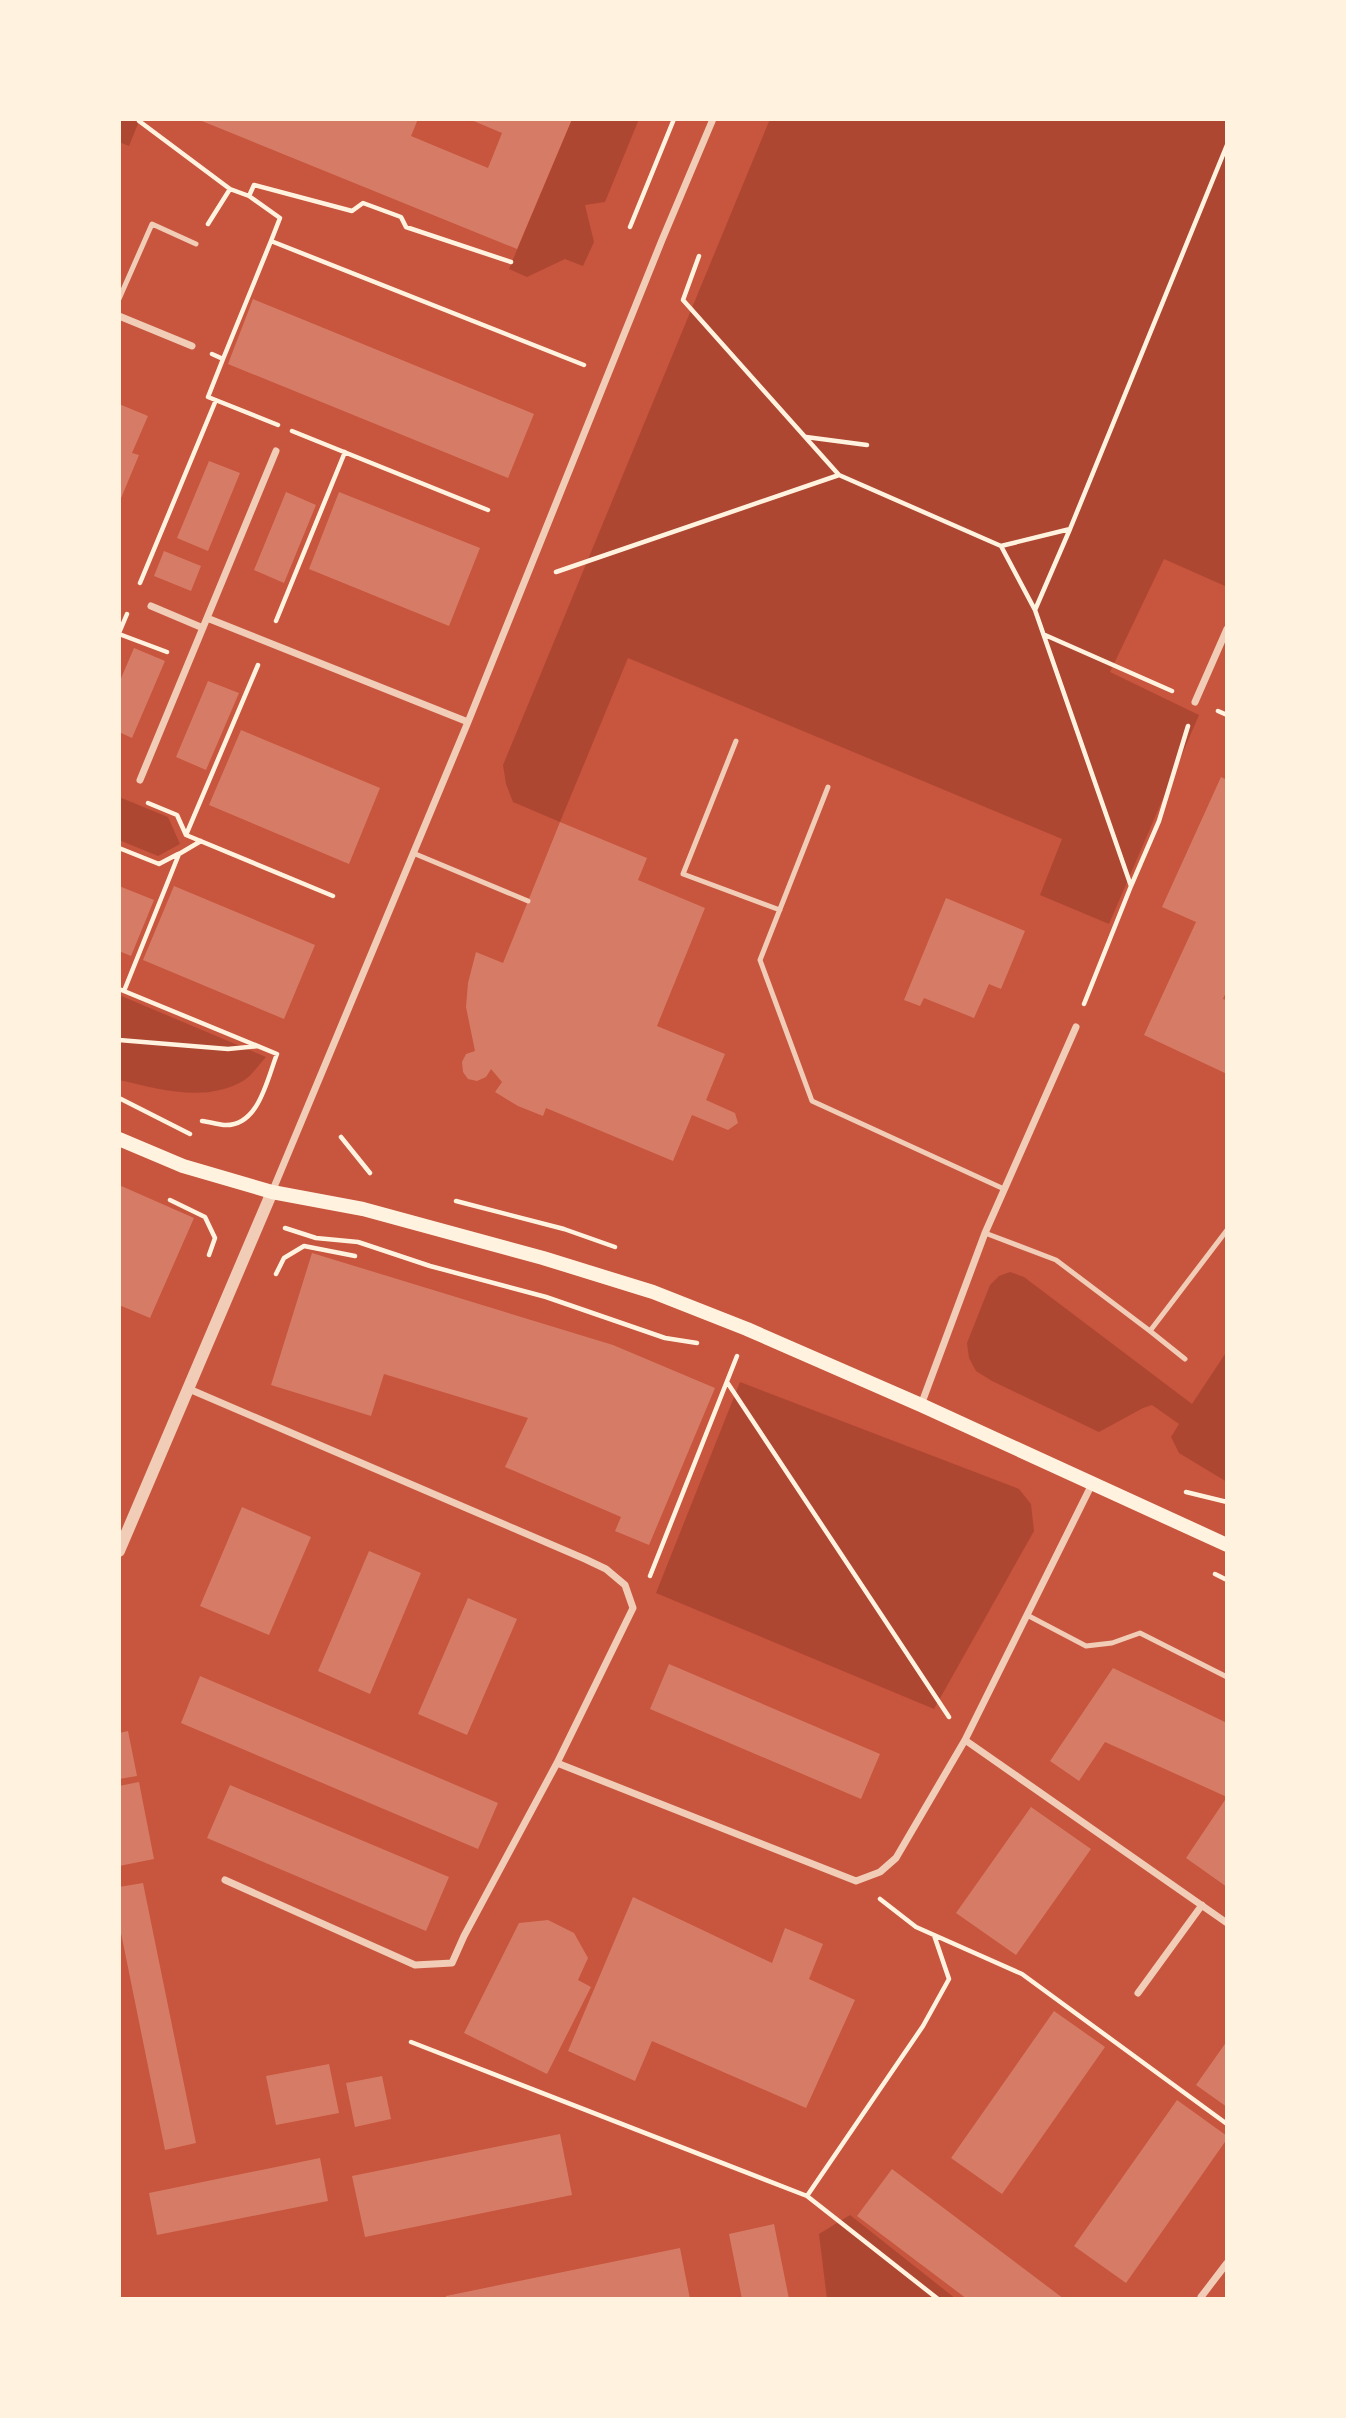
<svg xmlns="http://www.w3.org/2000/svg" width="1346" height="2418" viewBox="0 0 1346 2418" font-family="'Sofia Sans Condensed',sans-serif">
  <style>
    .green { fill: #ae4732 }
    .building { fill: #d67c66 }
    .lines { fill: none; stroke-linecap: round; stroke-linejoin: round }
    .path { stroke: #fff3e0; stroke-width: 4.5 }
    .service { stroke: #f1ccb7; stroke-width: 5 }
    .minor { stroke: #f1ccb7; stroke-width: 7 }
    .tertiary { stroke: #f1ccb7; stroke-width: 12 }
    .secondary { stroke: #fff3e0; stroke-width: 14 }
  </style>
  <rect width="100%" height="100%" fill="#c8553d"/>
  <!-- green -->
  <path class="green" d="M 119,119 L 140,119 L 129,146 L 119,142 Z
    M 572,119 L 639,119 L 605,202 L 585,205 L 594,242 L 583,266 L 565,259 L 527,277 L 509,269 Z
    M 770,119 L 1227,119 L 1227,582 L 1225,586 L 1164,559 L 1110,672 L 1199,715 L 1109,924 L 1040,895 L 1062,839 L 628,658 L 560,822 L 513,802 L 506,784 L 503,765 Z
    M 119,797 L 168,817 L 180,844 L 158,856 L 119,840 Z
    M 119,995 L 266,1057 C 259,1064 252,1076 243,1081 C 205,1103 159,1089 119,1080 Z
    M 1010,1272 L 1024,1277 L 1192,1404 L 1227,1351 L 1227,1482 L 1179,1453 L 1171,1437 L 1179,1424 L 1152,1405 L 1143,1408 L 1099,1432 L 992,1381 L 976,1371 L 969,1358 L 967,1343 L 990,1285 L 999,1276 Z
    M 740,1382 L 1019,1489 L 1031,1504 L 1034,1531 L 934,1709 L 656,1593 Z
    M 850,2215 L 956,2299 L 827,2299 L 819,2234 Z"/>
  <!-- building -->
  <path class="building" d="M 197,119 L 418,119 L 411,136 L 488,168 L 502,133 L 469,119 L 572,119 L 517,249 Z
    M 253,299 L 534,414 L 508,478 L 228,364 Z
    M 119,404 L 148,416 L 132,453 L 139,455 L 119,503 Z
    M 209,461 L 240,473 L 208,551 L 177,538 Z
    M 286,492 L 316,505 L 284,583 L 254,570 Z
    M 339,492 L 480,548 L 449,626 L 309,569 Z
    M 164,551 L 201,566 L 191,591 L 154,576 Z
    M 134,648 L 165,661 L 132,738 L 119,732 L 119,683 Z
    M 208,681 L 239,693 L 206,770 L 176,757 Z
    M 241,730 L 380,788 L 349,864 L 209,805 Z
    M 1221,777 L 1227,780 L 1227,990 L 1223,999 L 1227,1000 L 1227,1074 L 1144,1035 L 1196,922 L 1162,907 Z
    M 560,822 L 647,858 L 638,880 L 705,908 L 657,1026 L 725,1054 L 706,1100 L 735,1113 L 738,1123 L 728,1130 L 692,1115 L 673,1161 L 546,1108 L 543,1116 L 518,1106 L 495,1092 L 502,1082 L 491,1069 L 486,1077 L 477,1081 L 468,1079 L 463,1072 L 462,1062 L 466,1054 L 475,1051 L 466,1007 L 468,983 L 476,952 L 503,963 Z
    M 119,886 L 154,900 L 131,956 L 119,951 Z
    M 174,886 L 315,945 L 284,1019 L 143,960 Z
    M 946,898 L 1025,931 L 1001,989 L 989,984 L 974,1018 L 924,998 L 920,1006 L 904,1000 Z
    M 119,1185 L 194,1218 L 150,1318 L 119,1305 Z
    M 312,1253 L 613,1345 L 715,1388 L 649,1545 L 615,1531 L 621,1517 L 505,1467 L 528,1418 L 384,1374 L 371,1416 L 271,1385 Z
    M 242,1507 L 311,1537 L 269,1635 L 200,1606 Z
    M 369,1551 L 421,1573 L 370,1694 L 318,1671 Z
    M 468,1598 L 517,1619 L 467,1735 L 418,1714 Z
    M 669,1664 L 880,1754 L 861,1799 L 650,1709 Z
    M 1113,1668 L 1227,1723 L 1227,1797 L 1105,1742 L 1079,1781 L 1050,1761 Z
    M 200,1676 L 498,1803 L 478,1849 L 181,1723 Z
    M 128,1731 L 137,1776 L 119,1779 L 119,1733 Z
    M 139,1782 L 154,1859 L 119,1866 L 119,1786 Z
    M 230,1785 L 449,1877 L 426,1931 L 207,1838 Z
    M 1227,1797 L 1227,1887 L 1186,1858 Z
    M 1031,1807 L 1091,1849 L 1016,1955 L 956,1913 Z
    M 143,1883 L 196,2143 L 165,2150 L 119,1923 L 119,1887 Z
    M 633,1897 L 772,1963 L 785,1928 L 823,1944 L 809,1979 L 855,2000 L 806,2108 L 652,2041 L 635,2081 L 568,2051 Z
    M 548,1920 L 574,1933 L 588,1958 L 578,1980 L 591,1987 L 547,2074 L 464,2033 L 519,1923 Z
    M 1054,2011 L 1105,2047 L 1002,2194 L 951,2158 Z
    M 1227,2041 L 1227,2107 L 1196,2085 Z
    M 329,2064 L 339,2113 L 276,2125 L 266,2076 Z
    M 382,2076 L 391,2119 L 355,2127 L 346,2083 Z
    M 1177,2100 L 1227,2136 L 1227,2139 L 1126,2283 L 1074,2246 Z
    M 560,2134 L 572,2195 L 365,2237 L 352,2176 Z
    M 320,2158 L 328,2201 L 157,2235 L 149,2193 Z
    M 892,2169 L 1064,2299 L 967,2299 L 857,2216 Z
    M 774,2224 L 789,2299 L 742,2299 L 729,2234 Z
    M 680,2248 L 690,2299 L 446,2299 L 446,2296 Z"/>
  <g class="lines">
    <!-- path -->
    <path class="path" d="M 139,121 L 230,189 L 249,196 L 280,218 L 271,241
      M 249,196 L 254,185 L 352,211 L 363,203 L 401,217 L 406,227 L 511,262
      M 208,224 L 230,189
      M 630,227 L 674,119
      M 699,256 L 683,300 L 839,475
      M 212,354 L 223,359 L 208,397 L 278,425
      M 223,359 L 271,241 L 584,365
      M 292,431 L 488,510
      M 806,437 L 867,445
      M 1070,529 L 1227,145
      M 1001,546 L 1070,529 L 1035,610
      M 556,572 L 839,475 L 1001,546 L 1035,610 L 1131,886 L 1084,1004
      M 140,583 L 216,400
      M 276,621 L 345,452
      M 119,633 L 127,614
      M 119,634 L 167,652
      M 1045,635 L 1172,691
      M 1218,711 L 1227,715
      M 148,803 L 177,815 L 186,835 L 333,896
      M 186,835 L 258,665
      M 119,848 L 159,864 L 178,854
      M 1131,886 L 1159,821 L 1188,726
      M 119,989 L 277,1054 C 267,1079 259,1127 224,1125 C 217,1124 209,1122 202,1121
      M 124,991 L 179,854 L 201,841
      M 119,1040 L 228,1049 L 258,1046
      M 119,1098 L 190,1134
      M 341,1137 L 370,1173
      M 170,1200 L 205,1217 L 215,1238 L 209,1255
      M 456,1201 L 564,1229 L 615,1247
      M 285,1228 L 316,1238 L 358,1242 L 430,1266 L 546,1297 L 665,1338 L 697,1343
      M 276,1274 L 284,1258 L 304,1246 L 355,1256
      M 727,1382 L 949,1717
      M 1186,1492 L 1227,1502
      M 1215,1574 L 1227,1580
      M 650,1576 L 737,1356
      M 880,1899 L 916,1927 L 1022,1974 L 1227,2124
      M 934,1935 L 949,1979 L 923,2026 L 807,2196 L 938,2299
      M 411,2042 L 807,2196"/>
    <!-- service -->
    <path class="service" d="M 119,299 L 152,224 L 196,244
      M 736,741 L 683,874 L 780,910
      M 828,787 L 760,960 L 812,1101 L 1004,1189
      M 413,853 L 528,901
      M 985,1233 L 1056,1260 L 1150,1331 L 1227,1230
      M 1150,1331 L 1185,1359
      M 1027,1615 L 1086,1646 L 1112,1643 L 1140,1633 L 1227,1677"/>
    <!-- minor -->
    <path class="minor" d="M 119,316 L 192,346
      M 151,606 L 203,628
      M 207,618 L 468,722
      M 1195,702 L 1227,629
      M 140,780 L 276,451
      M 272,1192 L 468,722 L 662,240 L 713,119
      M 189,1389 L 585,1559 L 606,1569 L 625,1585 L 633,1608 L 557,1763 L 464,1936 L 452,1963 L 415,1965 L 225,1880
      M 921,1405 L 985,1233 L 1076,1027
      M 1093,1482 L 965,1740 L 1227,1923
      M 557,1763 L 856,1881 L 880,1872 L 896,1858 L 965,1740
      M 1138,1993 L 1202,1905
      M 1203,2299 L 1201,2297 L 1227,2263"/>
    <!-- tertiary -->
    <path class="tertiary" d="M 119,1551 L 272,1192"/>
    <!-- secondary -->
    <path class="secondary" d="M 119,1139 L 183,1166 L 272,1192 L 363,1209 L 543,1258 L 653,1292 L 747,1329 L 921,1405 L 1227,1545"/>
  </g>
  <!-- border -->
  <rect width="1346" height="2418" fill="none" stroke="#fff3e0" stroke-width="242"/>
</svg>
